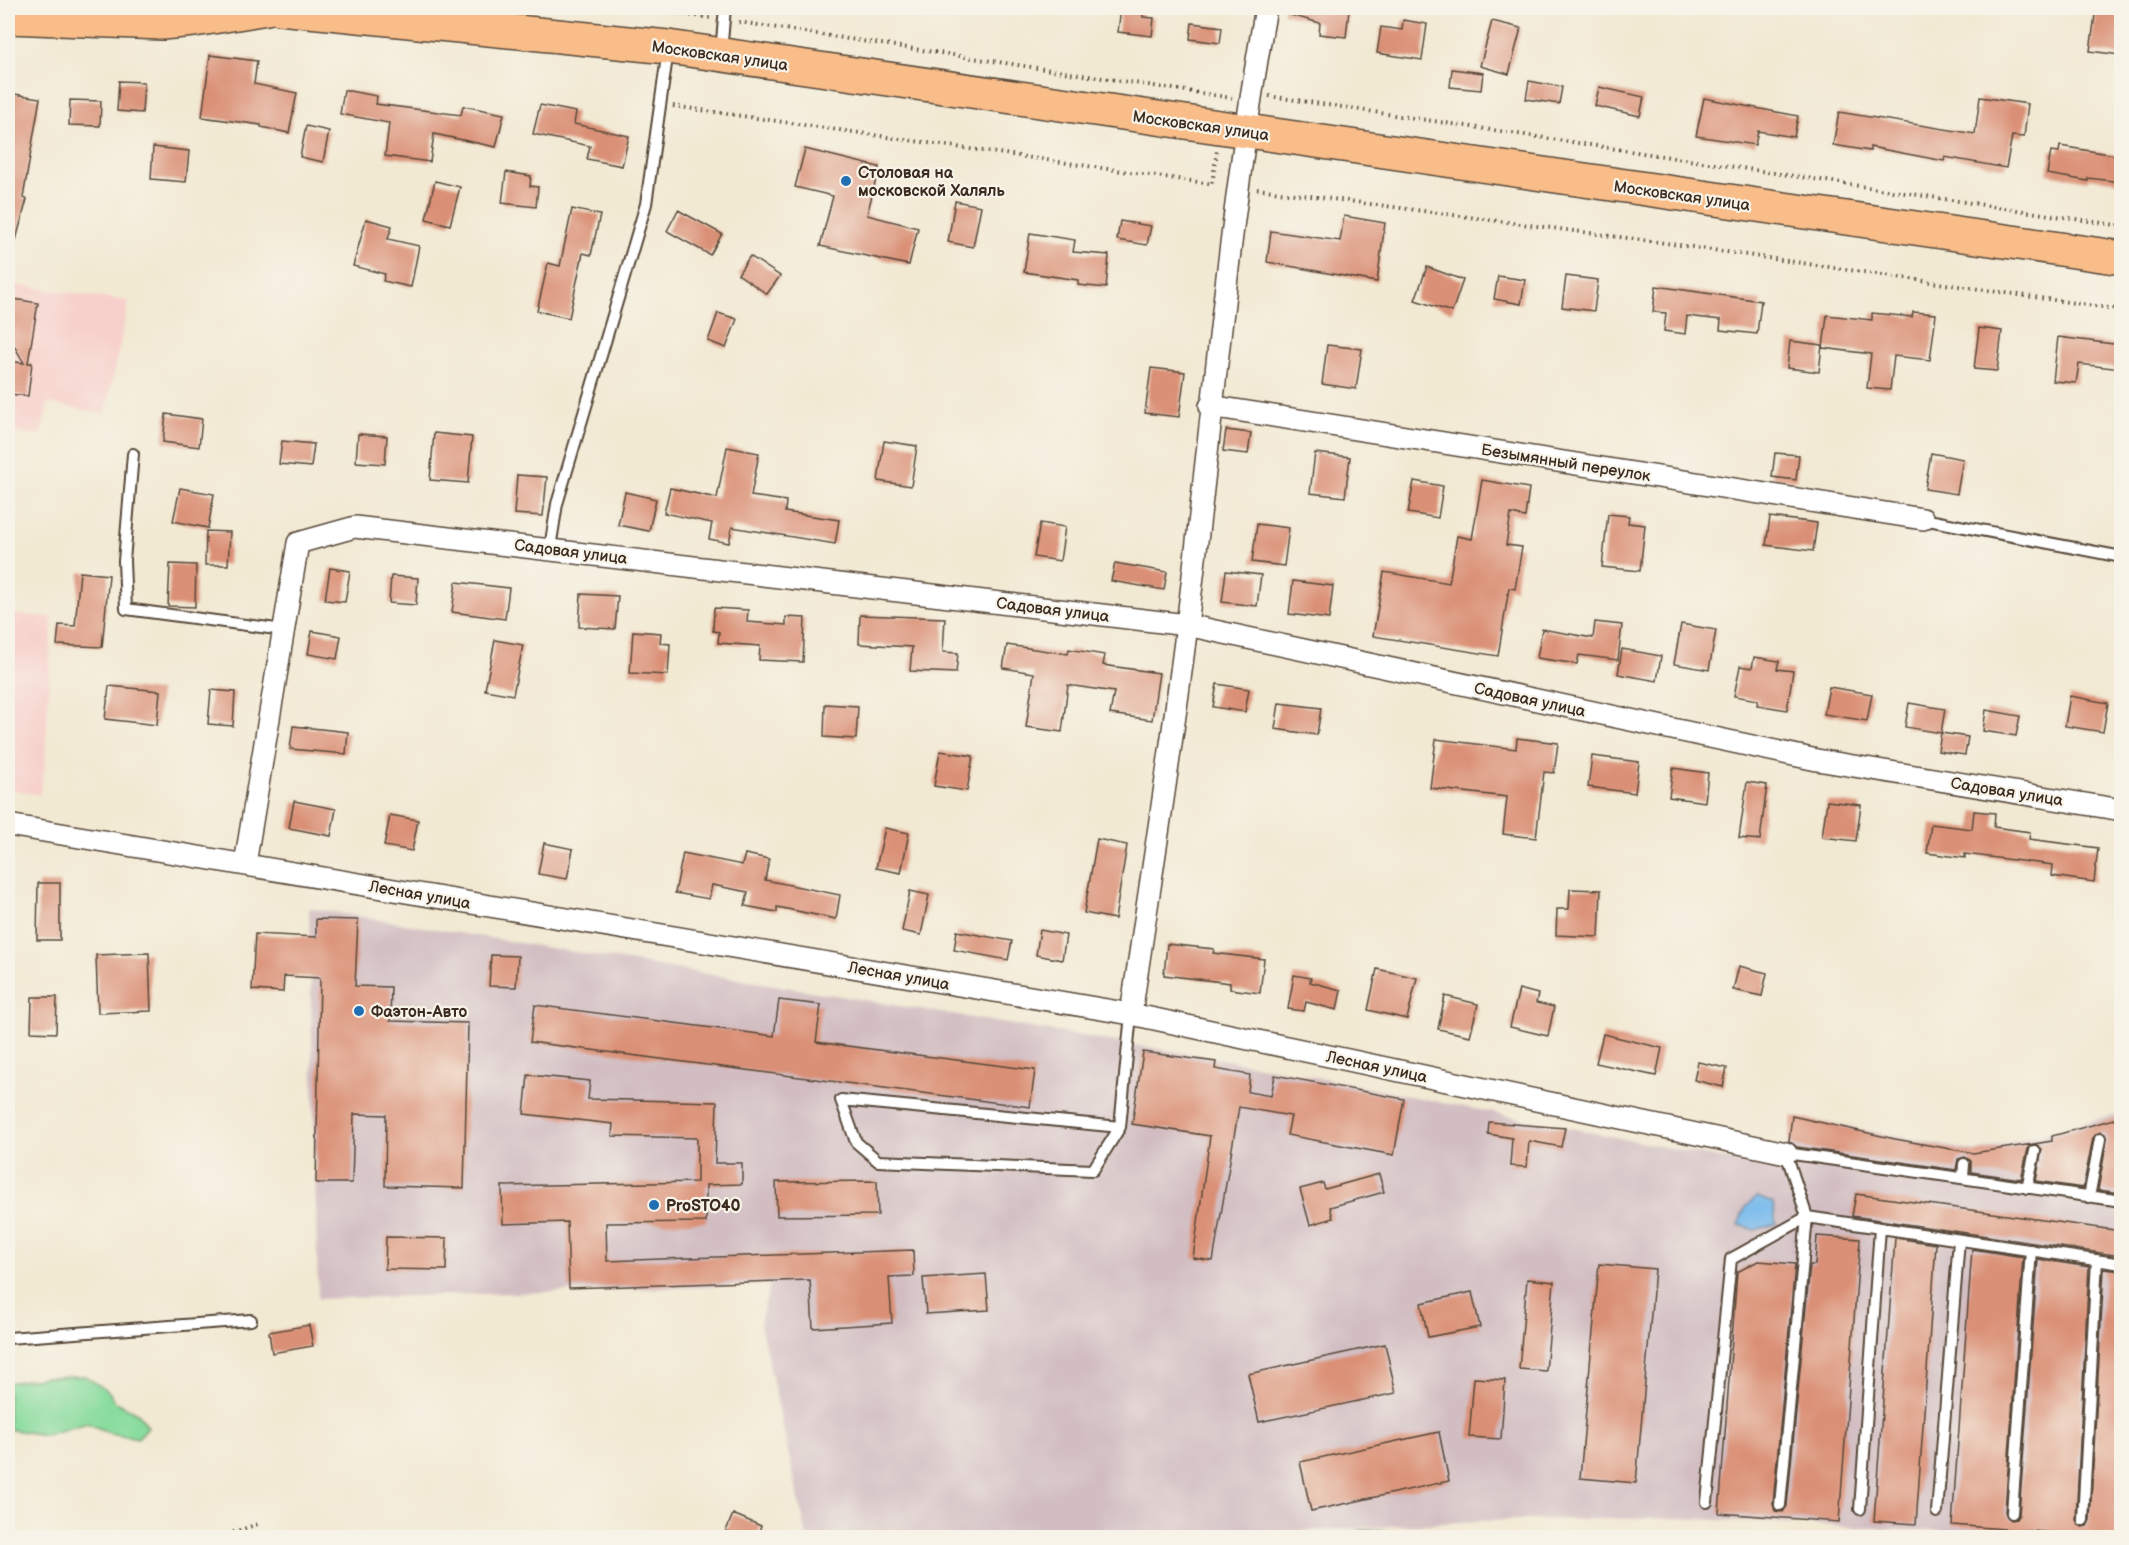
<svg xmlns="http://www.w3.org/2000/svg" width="2129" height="1545" viewBox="0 0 2129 1545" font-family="'Balsamiq Sans',sans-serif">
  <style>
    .built { fill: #f7d0cb }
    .industrial { fill: #d2bec2 }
    .green { fill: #89dc9e; stroke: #62835e; stroke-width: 1.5 }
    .forest { fill: #6ebc85; stroke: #547352; stroke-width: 1.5 }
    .water { fill: #77b9ed; stroke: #597286; stroke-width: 1.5 }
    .building { fill: #da9076 }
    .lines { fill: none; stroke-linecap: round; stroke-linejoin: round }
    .service-casing { stroke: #564739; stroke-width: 14 }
    .minor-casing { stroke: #564739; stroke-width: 24 }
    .primary-casing { stroke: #564739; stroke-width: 36 }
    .path { stroke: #564739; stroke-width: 4; stroke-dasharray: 1.5 4.5; stroke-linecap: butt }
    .service { stroke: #fff; stroke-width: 10 }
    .minor { stroke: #fff; stroke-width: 21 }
    .primary { stroke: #f8bd89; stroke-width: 33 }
    .poi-dot { fill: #1f6fb2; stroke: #f7f3e8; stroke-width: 2 }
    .labels { text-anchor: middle; stroke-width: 4.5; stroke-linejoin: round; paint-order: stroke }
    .street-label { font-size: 16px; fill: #3b2a1e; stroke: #f7f3e8 }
    .poi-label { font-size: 16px; font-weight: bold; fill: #3b2a1e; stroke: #f7f3e8; text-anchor: start }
  </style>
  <rect width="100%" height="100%" fill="#f7f3e8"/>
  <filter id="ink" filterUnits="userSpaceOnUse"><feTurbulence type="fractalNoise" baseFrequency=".0167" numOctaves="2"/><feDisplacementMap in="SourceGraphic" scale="12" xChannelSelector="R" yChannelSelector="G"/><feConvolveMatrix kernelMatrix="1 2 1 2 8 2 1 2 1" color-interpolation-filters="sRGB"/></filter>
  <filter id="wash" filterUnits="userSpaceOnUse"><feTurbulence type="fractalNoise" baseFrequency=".008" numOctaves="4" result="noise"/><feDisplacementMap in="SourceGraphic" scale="24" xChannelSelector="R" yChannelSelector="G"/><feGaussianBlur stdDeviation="1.35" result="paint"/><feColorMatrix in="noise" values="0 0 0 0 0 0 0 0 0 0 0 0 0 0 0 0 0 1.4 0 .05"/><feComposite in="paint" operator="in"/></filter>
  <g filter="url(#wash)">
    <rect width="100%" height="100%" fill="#f2e9d3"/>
    <!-- built -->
    <path class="built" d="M 8,284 L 129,301 L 105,414 L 48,403 L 41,435 L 8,431 Z
      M 8,614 L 52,617 L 45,768 L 39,795 L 8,789 Z"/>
    <!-- industrial -->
    <path class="industrial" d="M 309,908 L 1249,1064 L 1784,1171 L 1792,1116 L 1977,1152 L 2121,1113 L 2121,1537 L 2053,1537 L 1679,1518 L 1497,1520 L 1186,1538 L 807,1537 L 760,1323 L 770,1285 L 318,1299 Z"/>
    <!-- green -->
    <path class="green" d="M 85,1376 L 109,1392 L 114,1401 L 139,1414 L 148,1427 L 138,1438 L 110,1433 L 87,1423 L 45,1435 L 8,1429 L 8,1383 L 46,1377 Z"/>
    <!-- forest -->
    <path class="forest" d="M 1362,1530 L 1491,1537 L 1492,1537 L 1337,1537 Z"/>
    <!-- water -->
    <path class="water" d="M 1757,1197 L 1773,1203 L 1776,1224 L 1755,1230 L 1738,1225 L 1746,1206 Z"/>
    <g id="blocks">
      <!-- building -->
      <path class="building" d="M 1121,8 L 1143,8 L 1143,17 L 1154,18 L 1152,36 L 1118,32 Z
        M 1283,8 L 1349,10 L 1346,37 L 1319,34 L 1320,23 L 1283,13 Z
        M 2096,8 L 2121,8 L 2120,55 L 2090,51 Z
        M 1403,20 L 1427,24 L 1422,60 L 1377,53 L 1381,27 L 1402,30 Z
        M 1492,21 L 1521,28 L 1509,74 L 1480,66 Z
        M 1192,23 L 1222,27 L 1220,43 L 1190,39 Z
        M 210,55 L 257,61 L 254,84 L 297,93 L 289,133 L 261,127 L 261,125 L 202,117 Z
        M 1452,69 L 1483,73 L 1481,90 L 1450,87 Z
        M 119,81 L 144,82 L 142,113 L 117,111 Z
        M 1529,81 L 1562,87 L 1559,104 L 1526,99 Z
        M 1599,87 L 1644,97 L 1640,116 L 1595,106 Z
        M 344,90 L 377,96 L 376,104 L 461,115 L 463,106 L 504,114 L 496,147 L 434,134 L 430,162 L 385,156 L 389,123 L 340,114 Z
        M 8,93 L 40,98 L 23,198 L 27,199 L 16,240 L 8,239 Z
        M 1980,97 L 2028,104 L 2024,137 L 2012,136 L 2006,168 L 1945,157 L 1944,161 L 1870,147 L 1870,151 L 1833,145 L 1839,112 L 1975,134 Z
        M 1704,98 L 1798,116 L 1794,137 L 1758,131 L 1755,145 L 1696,136 Z
        M 70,100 L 101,101 L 100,126 L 69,125 Z
        M 540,105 L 576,112 L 574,124 L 629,136 L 622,166 L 587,159 L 590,146 L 533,134 Z
        M 306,126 L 329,131 L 323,162 L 300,157 Z
        M 2060,146 L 2121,156 L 2121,182 L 2088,178 L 2088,181 L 2047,174 L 2051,151 L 2059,152 Z
        M 153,147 L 189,151 L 186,182 L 151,179 Z
        M 805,149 L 879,167 L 867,215 L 918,228 L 909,265 L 820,246 L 833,196 L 795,187 Z
        M 506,172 L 531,176 L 530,186 L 538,187 L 536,207 L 502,203 Z
        M 435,181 L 460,187 L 450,225 L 426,219 Z
        M 955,201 L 981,206 L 973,247 L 948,242 Z
        M 572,209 L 600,215 L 591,255 L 583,253 L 569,318 L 537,311 L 548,263 L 560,266 Z
        M 678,210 L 722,234 L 710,255 L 667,231 Z
        M 1344,216 L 1385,223 L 1377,282 L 1267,262 L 1271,231 L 1340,241 Z
        M 366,219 L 392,226 L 388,239 L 419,246 L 411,287 L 383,281 L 385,274 L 353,266 Z
        M 1120,221 L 1151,226 L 1147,245 L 1117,240 Z
        M 1030,233 L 1075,240 L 1073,252 L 1109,255 L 1106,288 L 1078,285 L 1078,280 L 1024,272 Z
        M 750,256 L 780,276 L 767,294 L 738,274 Z
        M 1427,267 L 1463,280 L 1452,312 L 1415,300 Z
        M 1498,276 L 1525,280 L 1521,304 L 1494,299 Z
        M 1566,276 L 1598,280 L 1594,311 L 1562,307 Z
        M 1656,286 L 1761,301 L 1757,334 L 1720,330 L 1721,320 L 1687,316 L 1685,334 L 1664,331 L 1666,313 L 1653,312 Z
        M 8,298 L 38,303 L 28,363 L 32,363 L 28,396 L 8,394 L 8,361 L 24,363 L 8,335 Z
        M 1913,312 L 1936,314 L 1930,360 L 1894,356 L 1890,390 L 1867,388 L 1871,354 L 1823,348 L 1827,315 L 1872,320 L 1872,313 L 1912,317 Z
        M 718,313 L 737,319 L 726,348 L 708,341 Z
        M 1979,328 L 2002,331 L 1997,371 L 1974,369 Z
        M 2058,337 L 2121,345 L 2121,369 L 2079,364 L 2076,383 L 2053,381 Z
        M 1790,341 L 1822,345 L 1819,372 L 1787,368 Z
        M 1327,345 L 1362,349 L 1356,389 L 1322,384 Z
        M 1151,368 L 1185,372 L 1179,417 L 1145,413 Z
        M 166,414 L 202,419 L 199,447 L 163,442 Z
        M 1226,430 L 1251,433 L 1248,454 L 1223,451 Z
        M 434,433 L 472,437 L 468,483 L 430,480 Z
        M 358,434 L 387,436 L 385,464 L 356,462 Z
        M 282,441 L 314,444 L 311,467 L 279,464 Z
        M 884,441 L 917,446 L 911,486 L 878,481 Z
        M 727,447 L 759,453 L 751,496 L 786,501 L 785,512 L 839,520 L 835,544 L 732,527 L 729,543 L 709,539 L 712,523 L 664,513 L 670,488 L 717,498 Z
        M 1315,453 L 1350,457 L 1345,497 L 1310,493 Z
        M 1775,453 L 1799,455 L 1796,480 L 1772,477 Z
        M 1931,453 L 1963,459 L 1957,494 L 1925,489 Z
        M 517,475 L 547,477 L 543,516 L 514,514 Z
        M 1482,480 L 1529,488 L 1525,517 L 1511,514 L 1506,545 L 1522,547 L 1515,589 L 1509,588 L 1498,656 L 1373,636 L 1384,572 L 1449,583 L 1457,536 L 1472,539 Z
        M 1414,481 L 1443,486 L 1438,518 L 1408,513 Z
        M 180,488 L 214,494 L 208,528 L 173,521 Z
        M 625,492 L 656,499 L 649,531 L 618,525 Z
        M 1608,514 L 1629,516 L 1628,523 L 1645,525 L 1640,571 L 1602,567 Z
        M 1770,517 L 1817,523 L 1813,551 L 1766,545 Z
        M 1040,523 L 1065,527 L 1060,561 L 1034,557 Z
        M 1257,524 L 1289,528 L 1284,566 L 1252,562 Z
        M 206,531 L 230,532 L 228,565 L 205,565 Z
        M 1115,563 L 1167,572 L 1164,590 L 1111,581 Z
        M 170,564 L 196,565 L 195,607 L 168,606 Z
        M 330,568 L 350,571 L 345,602 L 325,600 Z
        M 1226,571 L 1261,575 L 1257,606 L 1222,602 Z
        M 80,572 L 109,575 L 102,647 L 57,645 L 59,625 L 75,626 Z
        M 391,576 L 418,578 L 416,605 L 389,603 Z
        M 1293,581 L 1333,586 L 1329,619 L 1289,614 Z
        M 456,582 L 509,588 L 505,619 L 452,612 Z
        M 581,594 L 618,596 L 615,629 L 579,627 Z
        M 714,608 L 748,610 L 747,622 L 786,625 L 786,617 L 805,618 L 803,662 L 759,660 L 760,646 L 718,643 L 719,632 L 713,631 Z
        M 860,615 L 945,618 L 943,652 L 958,653 L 956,673 L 910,671 L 912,647 L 859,644 Z
        M 1595,622 L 1622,625 L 1618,660 L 1579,655 L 1577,664 L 1537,658 L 1542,629 L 1593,638 Z
        M 1681,624 L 1716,630 L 1709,670 L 1674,664 Z
        M 312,631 L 341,636 L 337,659 L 308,654 Z
        M 633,631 L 661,633 L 660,643 L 670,644 L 668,675 L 630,673 Z
        M 495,640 L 523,645 L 513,695 L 485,690 Z
        M 1007,645 L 1068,654 L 1069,649 L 1105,655 L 1103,665 L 1159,673 L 1152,720 L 1110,714 L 1114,692 L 1068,685 L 1062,732 L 1026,727 L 1034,673 L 1003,668 Z
        M 1622,649 L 1661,656 L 1657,681 L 1618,674 Z
        M 1754,657 L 1779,661 L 1777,669 L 1793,671 L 1787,710 L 1757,705 L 1758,700 L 1734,696 L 1740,666 L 1752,668 Z
        M 1217,684 L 1249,689 L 1245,712 L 1213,707 Z
        M 109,686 L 160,691 L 157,725 L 105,719 Z
        M 1829,687 L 1872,694 L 1867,721 L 1824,714 Z
        M 211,690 L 235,692 L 233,726 L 208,724 Z
        M 2070,696 L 2108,703 L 2103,732 L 2065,726 Z
        M 1279,703 L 1321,708 L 1317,735 L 1275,729 Z
        M 1909,703 L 1945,709 L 1941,733 L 1905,727 Z
        M 825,704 L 858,706 L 856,739 L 824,737 Z
        M 1986,710 L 2020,716 L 2016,736 L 1983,731 Z
        M 293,726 L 348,732 L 346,754 L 290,749 Z
        M 1941,733 L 1968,737 L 1965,755 L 1938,751 Z
        M 1517,738 L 1558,743 L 1554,773 L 1544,772 L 1536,838 L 1503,834 L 1507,797 L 1430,788 L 1436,739 L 1516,749 Z
        M 940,751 L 973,756 L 967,791 L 934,786 Z
        M 1592,756 L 1639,762 L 1635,793 L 1588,787 Z
        M 1673,768 L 1708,773 L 1705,802 L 1669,797 Z
        M 1747,782 L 1767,785 L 1760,840 L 1739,838 Z
        M 294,801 L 336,809 L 331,836 L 289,828 Z
        M 1827,801 L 1861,805 L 1856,841 L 1822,837 Z
        M 1974,811 L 1995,813 L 1994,827 L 2030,832 L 2029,839 L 2098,848 L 2094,882 L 2052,876 L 2053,865 L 1965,854 L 1965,858 L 1927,853 L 1931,824 L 1972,829 Z
        M 390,815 L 418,820 L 412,851 L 384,846 Z
        M 885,828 L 909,833 L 901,873 L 876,868 Z
        M 1097,839 L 1127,845 L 1115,919 L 1084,913 Z
        M 544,843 L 573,849 L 567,879 L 538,874 Z
        M 683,853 L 742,865 L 745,854 L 769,859 L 765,880 L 840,895 L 836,919 L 777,907 L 777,912 L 745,906 L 748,892 L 712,885 L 709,899 L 675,893 Z
        M 38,883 L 60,883 L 60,940 L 37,940 Z
        M 1570,889 L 1601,890 L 1599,937 L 1556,935 L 1557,909 L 1569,909 Z
        M 910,891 L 929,895 L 921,935 L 902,931 Z
        M 316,919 L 358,920 L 355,986 L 391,987 L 390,1021 L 468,1023 L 464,1188 L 385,1186 L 386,1115 L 354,1114 L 352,1183 L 316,1183 L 320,978 L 284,976 L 283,992 L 252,990 L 255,934 L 316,937 Z
        M 1040,930 L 1066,935 L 1062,960 L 1036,955 Z
        M 957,931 L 1012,941 L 1008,960 L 954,950 Z
        M 1167,944 L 1214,949 L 1213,953 L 1264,959 L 1260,993 L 1230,989 L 1230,983 L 1164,975 Z
        M 149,953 L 151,1011 L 98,1013 L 96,955 Z
        M 491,955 L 518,956 L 516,987 L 489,986 Z
        M 1739,966 L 1767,973 L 1762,996 L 1733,990 Z
        M 1377,969 L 1417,978 L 1407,1019 L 1368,1010 Z
        M 1294,975 L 1311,978 L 1310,982 L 1341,990 L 1337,1010 L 1306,1002 L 1304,1011 L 1288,1009 Z
        M 1519,989 L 1538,994 L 1536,1003 L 1554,1007 L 1548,1036 L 1510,1027 Z
        M 1445,996 L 1478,1004 L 1470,1036 L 1438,1029 Z
        M 32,997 L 57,997 L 56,1033 L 31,1032 Z
        M 779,1000 L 821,1005 L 816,1042 L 1035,1070 L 1030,1107 L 530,1042 L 535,1005 L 774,1036 Z
        M 1603,1034 L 1662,1048 L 1656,1076 L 1596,1063 Z
        M 1143,1052 L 1216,1062 L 1215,1069 L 1250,1075 L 1248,1092 L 1271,1096 L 1275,1075 L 1404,1099 L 1394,1155 L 1287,1135 L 1291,1116 L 1239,1107 L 1213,1261 L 1193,1258 L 1210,1136 L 1132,1124 Z
        M 1698,1062 L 1727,1068 L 1723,1087 L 1694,1080 Z
        M 528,1075 L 590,1081 L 588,1099 L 717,1102 L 715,1163 L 742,1163 L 742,1184 L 706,1185 L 706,1222 L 606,1223 L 607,1261 L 913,1250 L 914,1276 L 889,1277 L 892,1323 L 813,1328 L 810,1280 L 569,1288 L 567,1222 L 503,1224 L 502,1186 L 697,1182 L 697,1138 L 612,1136 L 613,1124 L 524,1114 Z
        M 1792,1116 L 1895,1139 L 1973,1153 L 2033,1144 L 2028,1149 L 2021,1179 L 1971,1172 L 1971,1161 L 1965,1157 L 1958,1159 L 1956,1170 L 1797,1147 L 1789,1141 Z
        M 2121,1117 L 2121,1193 L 2098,1190 L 2107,1140 L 2105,1134 L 2101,1132 L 2093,1138 L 2083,1188 L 2036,1181 L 2042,1149 L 2034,1144 L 2052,1141 L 2052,1136 Z
        M 1489,1122 L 1565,1128 L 1561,1147 L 1529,1141 L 1527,1167 L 1510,1166 L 1512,1138 L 1488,1134 Z
        M 1379,1174 L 1384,1192 L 1330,1207 L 1333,1218 L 1310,1225 L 1300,1189 L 1323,1183 L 1325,1189 Z
        M 877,1181 L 878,1215 L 777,1216 L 776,1182 Z
        M 1856,1194 L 2121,1231 L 2121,1256 L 1852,1216 Z
        M 1817,1236 L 1860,1239 L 1839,1522 L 1719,1513 L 1737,1272 L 1758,1261 L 1795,1264 L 1773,1504 L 1775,1511 L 1783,1512 L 1787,1506 L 1810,1265 L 1815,1265 Z
        M 386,1237 L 447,1238 L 446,1270 L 385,1269 Z
        M 1895,1238 L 1936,1244 L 1916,1524 L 1874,1521 Z
        M 1972,1249 L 2023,1257 L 2005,1512 L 2011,1520 L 2016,1519 L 2019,1514 L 2038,1259 L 2089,1267 L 2076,1520 L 2082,1527 L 2087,1526 L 2090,1520 L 2104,1269 L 2121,1271 L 2121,1538 L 1952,1525 Z
        M 1599,1264 L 1655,1269 L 1636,1483 L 1580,1478 Z
        M 986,1274 L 989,1310 L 926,1314 L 923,1278 Z
        M 1527,1279 L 1554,1282 L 1546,1371 L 1519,1369 Z
        M 1472,1292 L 1480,1327 L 1428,1337 L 1421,1303 Z
        M 309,1325 L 313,1346 L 272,1353 L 269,1332 Z
        M 1385,1344 L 1396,1393 L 1259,1422 L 1248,1374 Z
        M 1474,1378 L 1505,1380 L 1501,1439 L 1469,1437 Z
        M 1439,1432 L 1449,1481 L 1311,1511 L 1300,1462 Z
        M 733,1514 L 761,1526 L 756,1538 L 740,1538 L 726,1531 Z"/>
    </g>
  </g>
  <g filter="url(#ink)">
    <use href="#blocks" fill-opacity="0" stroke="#564739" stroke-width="1.5"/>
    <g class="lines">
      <!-- service casing -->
      <g class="service-casing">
        <path id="service" d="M 721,52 L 725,8
          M 133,454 L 124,561 L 126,609 L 284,630
          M 1923,519 L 2122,557
          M 550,548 L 557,504 L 646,204 L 668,50
          M 1120,1127 L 1093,1170 L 878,1161 L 856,1142 L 841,1100 L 1120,1127 L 1131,1014
          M 1963,1178 L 1964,1164
          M 2027,1188 L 2035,1151
          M 2089,1197 L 2100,1139
          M 2122,1201 L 1786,1153 L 1807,1217 L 2122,1264
          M 8,1338 L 251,1320
          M 1707,1502 L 1731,1259 L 1807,1217 L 1780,1505
          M 1860,1509 L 1880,1228
          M 1937,1512 L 1959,1240
          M 2012,1513 L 2031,1250
          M 2083,1520 L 2097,1260"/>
      </g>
      <!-- minor casing -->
      <g class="minor-casing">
        <path id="minor" d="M 1210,406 L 1923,519
          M 8,825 L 1131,1014 L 1786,1153
          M 245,864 L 298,543 L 355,527 L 1187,625 L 1817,760 L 2122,810
          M 1131,1014 C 1150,884 1171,755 1187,625 C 1213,419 1229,212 1266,8"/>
      </g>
      <!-- primary casing -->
      <g class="primary-casing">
        <path id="primary" d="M 279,8 L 668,47 L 2122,258
          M 8,17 L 162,23 L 194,20 L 267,8"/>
      </g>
      <!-- path -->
      <path class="path" d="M 637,8 L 711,18
        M 739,22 L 1232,98
        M 1269,96 L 2122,226
        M 673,106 L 1212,184 L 1217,151
        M 1257,189 L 1665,243 L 2122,310
        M 216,1538 L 258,1524"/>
      <!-- service -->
      <use href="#service" class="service"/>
      <!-- minor -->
      <use href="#minor" class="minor"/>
      <!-- primary -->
      <use href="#primary" class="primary"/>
    </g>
  </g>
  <!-- markers -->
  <g class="poi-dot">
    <circle cx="846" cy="181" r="6"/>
    <circle cx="359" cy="1011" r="6"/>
    <circle cx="654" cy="1205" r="6"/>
  </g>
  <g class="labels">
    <!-- street labels -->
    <g class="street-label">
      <text transform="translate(720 55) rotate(8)" y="6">Московская улица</text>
      <text transform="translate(1201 125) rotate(8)" y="6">Московская улица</text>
      <text transform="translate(1682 195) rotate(8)" y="6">Московская улица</text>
      <text transform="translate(1566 462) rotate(9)" y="6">Безымянный переулок</text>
      <text transform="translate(571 551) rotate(7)" y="6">Садовая улица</text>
      <text transform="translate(1053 609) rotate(7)" y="6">Садовая улица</text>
      <text transform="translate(1530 699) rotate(12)" y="6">Садовая улица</text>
      <text transform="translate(2007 791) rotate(9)" y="6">Садовая улица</text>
      <text transform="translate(420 894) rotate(10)" y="6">Лесная улица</text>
      <text transform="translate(899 975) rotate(10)" y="6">Лесная улица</text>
      <text transform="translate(1377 1066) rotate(12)" y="6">Лесная улица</text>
    </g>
    <!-- poi labels -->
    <g class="poi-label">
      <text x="858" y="178">Столовая на<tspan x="858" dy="18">московской Халяль</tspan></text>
      <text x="371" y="1017">Фаэтон-Авто</text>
      <text x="666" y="1211">ProSTO40</text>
    </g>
  </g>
  <!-- margin -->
  <rect width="2129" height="1545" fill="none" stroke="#f7f3e8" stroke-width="30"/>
</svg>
